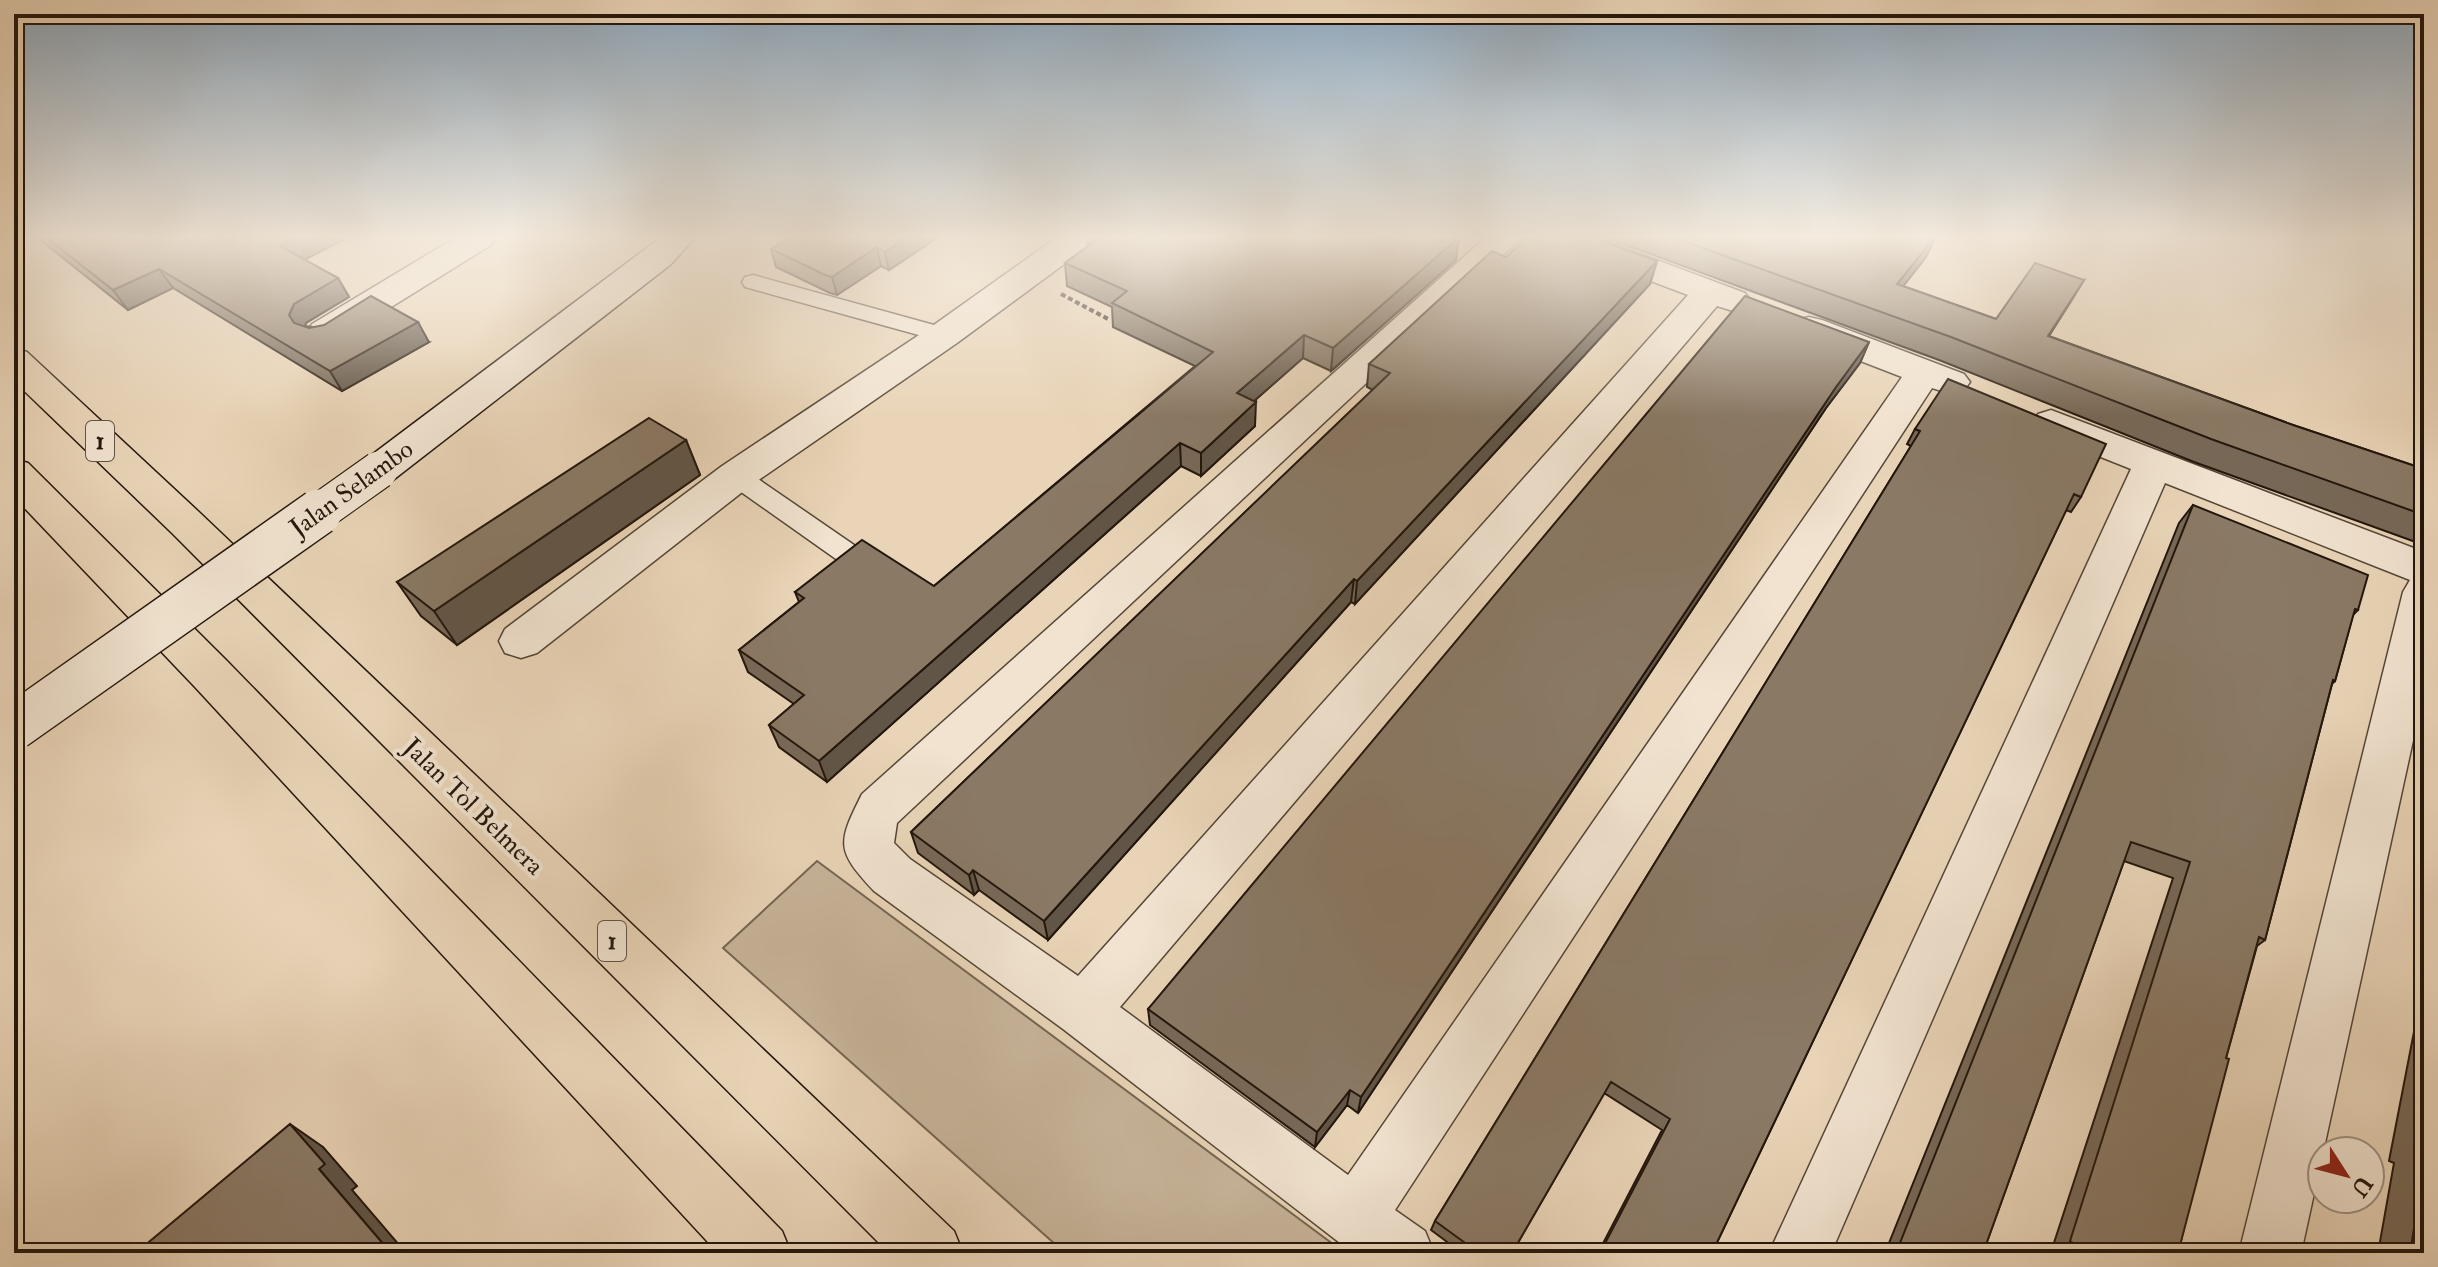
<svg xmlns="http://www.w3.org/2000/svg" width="2438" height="1267" viewBox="0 0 2438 1267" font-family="'IM FELL Double Pica',serif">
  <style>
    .green { fill: #c7b49a; stroke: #756553; stroke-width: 2 }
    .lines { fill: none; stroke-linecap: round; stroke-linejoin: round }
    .lane-casing { stroke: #544637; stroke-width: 3 }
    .street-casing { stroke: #544637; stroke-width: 3 }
    .secondary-casing { stroke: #23160c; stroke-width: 3 }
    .highway-casing { stroke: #23160c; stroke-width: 3 }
    .path { stroke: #23160c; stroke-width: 4; stroke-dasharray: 5 3; stroke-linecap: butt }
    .lane { fill: #f1e3d0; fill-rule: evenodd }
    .street { fill: #f1e3d0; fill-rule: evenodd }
    .secondary { fill: #f1e3d0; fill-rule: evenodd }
    .highway { fill: #e9d4b7; fill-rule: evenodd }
    .secondary-bridge-far1-casing { stroke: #23160c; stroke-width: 39; stroke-linecap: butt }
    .secondary-bridge-casing { stroke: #23160c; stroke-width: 48; stroke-linecap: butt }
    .secondary-bridge-far1 { stroke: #f1e3d0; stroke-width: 37 }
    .secondary-bridge { stroke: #f1e3d0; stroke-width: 45 }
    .wall { fill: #776857; stroke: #23160c; stroke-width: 2 }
    .shaded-wall { fill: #615547; stroke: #23160c; stroke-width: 2 }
    .building { fill: #8a7965; stroke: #23160c; stroke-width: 2 }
    .labels { text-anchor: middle; stroke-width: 8; stroke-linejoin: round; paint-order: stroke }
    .shield { fill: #f1e3d0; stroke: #615447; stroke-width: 2 }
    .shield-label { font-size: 24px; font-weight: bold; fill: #23160c }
    .street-label { font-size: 26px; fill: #23160c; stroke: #f1e3d0 }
  </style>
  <rect width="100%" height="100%" fill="#e9d4b7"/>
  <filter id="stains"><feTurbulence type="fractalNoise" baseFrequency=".0025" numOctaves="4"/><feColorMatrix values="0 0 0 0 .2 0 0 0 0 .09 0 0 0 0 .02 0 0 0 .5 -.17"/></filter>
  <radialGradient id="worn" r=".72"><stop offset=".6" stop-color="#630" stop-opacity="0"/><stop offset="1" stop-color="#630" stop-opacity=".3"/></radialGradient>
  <!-- green -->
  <path class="green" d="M 817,861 L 1345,1253 L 1065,1253 L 723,948 Z"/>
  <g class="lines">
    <!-- lane casing -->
    <g class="lane-casing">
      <path id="lane" d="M 753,275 L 952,330 L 955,335 L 952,340 L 944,342 L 745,287 L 742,282 L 745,277 Z
        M 736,467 L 745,470 L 854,545 L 858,552 L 854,559 L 845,562 L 836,559 L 727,482 L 723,476 L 727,470 Z"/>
    </g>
    <!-- street casing -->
    <g class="street-casing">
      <path id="street" d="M 455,238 L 495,238 L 491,245 L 338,340 L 325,343 L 312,340 L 307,332 L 312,324 Z
        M 1056,238 L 1094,238 L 1090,245 L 957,343 L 750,486 L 537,653 L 521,658 L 505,653 L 499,641 L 505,629 L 722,466 L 931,327 Z
        M 1485,238 L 1521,238 L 897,823 L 894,843 L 910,859 L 1078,976 L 1688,295 L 1555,245 L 1551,238 L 1598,238 L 1745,293 L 1750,300 L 1745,307 L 1733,311 L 1717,306 L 1120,1007 L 1348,1175 L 1902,377 L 1796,336 L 1791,328 L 1796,320 L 1809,317 L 1822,320 L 1964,374 L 1970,382 L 1964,390 L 1951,394 L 1932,388 L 1395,1210 L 1425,1231 L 1434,1253 L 1353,1253 L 1063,1029 L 874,891 C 836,850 837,844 862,794 Z
        M 2051,410 L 2424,552 L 2424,690 L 2301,1253 L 2239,1253 L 2403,592 L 2410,580 L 2165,483 L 1831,1253 L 1769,1253 L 2131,469 L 2038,432 L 2032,423 L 2038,414 Z"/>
    </g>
    <!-- secondary casing -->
    <g class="secondary-casing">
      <path id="secondary" d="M 660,238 L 695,238 L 670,265 L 393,480 L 379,484 L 365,480 L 359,470 L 365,460 Z"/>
    </g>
    <!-- highway casing -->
    <g class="highway-casing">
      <path id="highway" d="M 14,348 L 27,352 L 200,513 L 954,1231 L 963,1253 L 889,1253 L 172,533 L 14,381 Z
        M 14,459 L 28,463 L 227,661 L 782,1231 L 791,1253 L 718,1253 L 195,687 L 14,497 Z"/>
    </g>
    <!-- path -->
    <path class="path" d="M 1061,294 L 1108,319"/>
    <!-- lane -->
    <use href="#lane" class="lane"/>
    <!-- street -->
    <use href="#street" class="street"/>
    <!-- secondary -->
    <use href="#secondary" class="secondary"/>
    <!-- highway -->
    <use href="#highway" class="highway"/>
    <!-- secondary-bridge-far1 casing -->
    <g class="secondary-bridge-far1-casing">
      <path id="secondary-bridge-far1" d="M 317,514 L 379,470"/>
    </g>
    <!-- secondary-bridge casing -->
    <g class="secondary-bridge-casing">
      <path id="secondary-bridge" d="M 14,727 L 319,512"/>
    </g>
    <!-- secondary-bridge-far1 -->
    <use href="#secondary-bridge-far1" class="secondary-bridge-far1"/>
    <!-- secondary-bridge -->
    <use href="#secondary-bridge" class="secondary-bridge"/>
  </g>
  <!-- wall -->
  <path class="wall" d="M 38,238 L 344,238 L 304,260 L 338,278 L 349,297 L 306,323 L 305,326 L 429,342 L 342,391 L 173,288 L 128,310 Z
    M 788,238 L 937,238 L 889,270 L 881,266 L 837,295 L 830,293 L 776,267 L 771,249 Z
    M 1087,238 L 1459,238 L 1456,260 L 1331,371 L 1303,358 L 1254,401 L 1255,426 L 1201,476 L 1181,466 L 827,782 L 779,747 L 769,725 L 794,704 L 748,672 L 739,650 L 799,602 L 795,592 L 934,586 L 1195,366 L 1113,327 L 1112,307 L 1067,286 L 1065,263 L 1088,246 Z
    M 1607,238 L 1935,238 L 1926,257 L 1903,286 L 1996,319 L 2084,280 L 2049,336 L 2293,425 L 2424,469 L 2424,545 L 2194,462 L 1939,360 Z
    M 1506,257 L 1657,261 L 1650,284 L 1355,604 L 1351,602 L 1048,940 L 979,890 L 974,895 L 918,853 L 911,832 L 1373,390 L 1367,387 L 1369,364 Z
    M 1869,342 L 1860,363 L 1826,408 L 1358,1113 L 1347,1105 L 1315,1147 L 1150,1025 L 1148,1009 Z
    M 1915,429 L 2081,497 L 2071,512 L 2066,510 L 1712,1253 L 1598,1253 L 1662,1130 L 1604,1093 L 1512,1253 L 1462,1253 L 1431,1230 L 1435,1221 L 1911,446 L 1907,444 Z
    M 686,440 L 700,475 L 457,645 L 421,616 L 397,582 Z
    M 2193,505 L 2358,610 L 2353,615 L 2335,681 L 2332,684 L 2265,940 L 2257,946 L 2226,1058 L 2178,1253 L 2051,1252 L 2173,878 L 2124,861 L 1983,1253 L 1885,1253 L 2179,523 Z
    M 2424,980 L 2424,1253 L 2378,1253 L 2394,1163 L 2389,1161 Z"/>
  <!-- shaded-wall -->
  <path class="shaded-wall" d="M 297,238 L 344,238 L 345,239 L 292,266 L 280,246 Z
    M 906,238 L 937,238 L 889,270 L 885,252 Z
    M 1458,238 L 1456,260 L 1331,371 L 1333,348 Z
    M 1934,238 L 1935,238 L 1926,257 L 1887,307 L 1897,284 Z
    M 877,247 L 881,266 L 837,295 L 832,277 Z
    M 1657,261 L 1650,284 L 1355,604 L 1357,581 Z
    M 159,269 L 173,288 L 128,310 L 113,290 Z
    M 338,278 L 349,297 L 306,323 L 301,335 L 289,315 L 294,304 Z
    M 2084,280 L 2070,303 L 2034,359 L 2048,336 Z
    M 418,322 L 429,342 L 342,391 L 330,371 Z
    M 1304,335 L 1303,358 L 1237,416 L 1237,393 Z
    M 1869,342 L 1860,363 L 1826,408 L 1358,1113 L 1361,1097 L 1836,387 Z
    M 1256,402 L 1255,426 L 1201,476 L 1201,453 Z
    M 686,440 L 700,475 L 457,645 L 434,611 Z
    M 1180,443 L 1181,466 L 827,782 L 819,761 Z
    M 1354,579 L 1351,602 L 1048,940 L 1044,921 Z
    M 973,870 L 979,890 L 974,895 L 969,875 Z
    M 1350,1090 L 1347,1105 L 1315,1147 L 1317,1132 Z
    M 290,1124 L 323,1147 L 357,1186 L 352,1190 L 406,1253 L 391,1253 L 319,1169 Z"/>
  <!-- building -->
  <path class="building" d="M 47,238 L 297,238 L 280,246 L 338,278 L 294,304 L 289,315 L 294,323 L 309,328 L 324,325 L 371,296 L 418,322 L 330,371 L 159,269 L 113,290 Z
    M 788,238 L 906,238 L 885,252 L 877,247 L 832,277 L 825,275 L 771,249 Z
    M 1099,238 L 1458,238 L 1333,348 L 1304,335 L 1237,393 L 1256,402 L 1201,453 L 1180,443 L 819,761 L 769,725 L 804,695 L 739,650 L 804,598 L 795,592 L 862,540 L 934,586 L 1213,352 L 1112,303 L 1127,291 L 1065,263 Z
    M 1526,238 L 1594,238 L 1657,261 L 1357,581 L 1354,579 L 1044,921 L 973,870 L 969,875 L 911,832 L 1390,373 L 1369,364 L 1492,251 L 1506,257 Z
    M 1675,238 L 1934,238 L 1897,284 L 1996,319 L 2035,263 L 2084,280 L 2048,336 L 2293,425 L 2424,469 L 2424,515 L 2211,439 L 1951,337 Z
    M 1745,296 L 1869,342 L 1836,387 L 1361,1097 L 1350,1090 L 1317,1132 L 1148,1009 Z
    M 1948,379 L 2106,444 L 2081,497 L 2074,494 L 1712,1253 L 1600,1253 L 1670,1119 L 1611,1082 L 1512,1253 L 1479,1253 L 1435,1221 L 1906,454 L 1920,431 L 1915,429 Z
    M 649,418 L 686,440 L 434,611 L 397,582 Z
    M 2193,505 L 2368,575 L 2358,610 L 2355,609 L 2335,681 L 2333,680 L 2265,940 L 2259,937 L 2226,1058 L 2229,1059 L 2178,1253 L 2073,1253 L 2076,1245 L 2070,1241 L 2190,862 L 2131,842 L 1983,1253 L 1896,1253 Z
    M 290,1124 L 325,1164 L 319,1169 L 391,1253 L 148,1253 L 143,1247 Z
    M 2424,1166 L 2424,1253 L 2410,1253 Z"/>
  <!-- sky -->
  <linearGradient id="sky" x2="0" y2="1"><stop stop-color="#8da7bd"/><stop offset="0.57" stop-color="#f5ecdf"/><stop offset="1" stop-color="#f5ecdf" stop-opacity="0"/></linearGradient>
  <rect width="2438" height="416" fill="url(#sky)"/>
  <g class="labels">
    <!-- shield labels -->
    <g class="shield">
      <rect x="86" y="421" width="28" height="40" rx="6"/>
      <rect x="598" y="921" width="28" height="40" rx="6"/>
    </g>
    <g class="shield-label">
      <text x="100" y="449">1</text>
      <text x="612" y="949">1</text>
    </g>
    <!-- street labels -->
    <g class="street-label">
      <text transform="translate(351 488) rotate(-36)" y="9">Jalan Selambo</text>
      <text transform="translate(474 806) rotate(44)" y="9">Jalan Tol Belmera</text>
    </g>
  </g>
  <!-- margin -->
  <rect width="2438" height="1267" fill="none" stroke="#e9d4b7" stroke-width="48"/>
  <rect x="16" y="16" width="2406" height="1235" fill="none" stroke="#23160c" stroke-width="4"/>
  <rect x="24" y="24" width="2390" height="1219" fill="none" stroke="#23160c" stroke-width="2"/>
  <!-- north arrow -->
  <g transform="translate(2346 1175) rotate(126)"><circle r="38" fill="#f1e3d0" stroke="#9f9182" stroke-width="2"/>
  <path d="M0-6L14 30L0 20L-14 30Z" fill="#8f2418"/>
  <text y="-12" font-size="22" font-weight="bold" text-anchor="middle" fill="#23160c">U</text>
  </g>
  <rect width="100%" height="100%" filter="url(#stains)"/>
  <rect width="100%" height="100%" fill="url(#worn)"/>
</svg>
